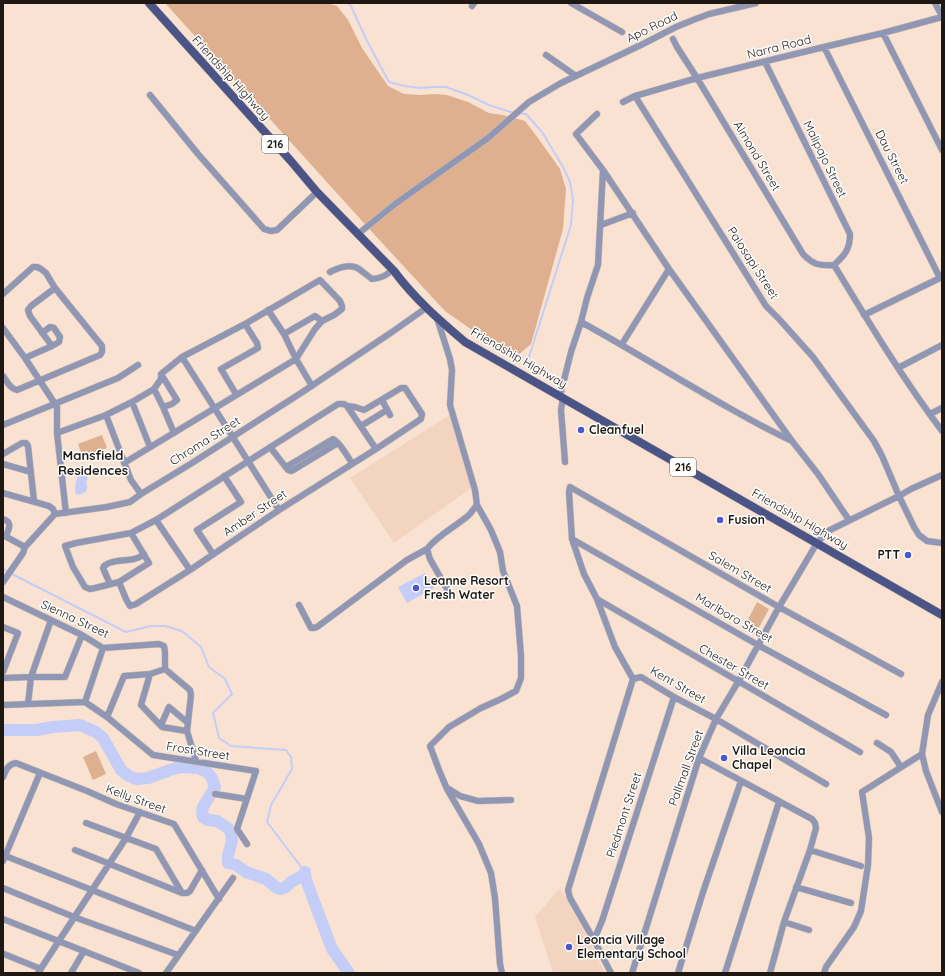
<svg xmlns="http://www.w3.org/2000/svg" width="945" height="976" viewBox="0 0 945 976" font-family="Quicksand,sans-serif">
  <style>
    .built { fill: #f2d4c0 }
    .green { fill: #deb08f }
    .water { fill: #c4cdf7 }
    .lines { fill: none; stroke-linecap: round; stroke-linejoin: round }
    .stream { stroke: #c4cdf7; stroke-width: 2 }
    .river { stroke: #c4cdf7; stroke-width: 12 }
    .minor-casing { stroke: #d2beaf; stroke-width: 7 }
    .major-casing { stroke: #d2beaf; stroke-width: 9 }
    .minor { stroke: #9097b4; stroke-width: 6 }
    .major { stroke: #4b5486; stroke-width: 8 }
    .poi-dot { fill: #4d56cc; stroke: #fff; stroke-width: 1.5 }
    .labels { text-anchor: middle; stroke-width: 3; stroke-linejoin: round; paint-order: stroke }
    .shield { fill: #fff; stroke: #625d59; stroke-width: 1 }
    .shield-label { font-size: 11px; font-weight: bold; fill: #1f1812 }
    .street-label { font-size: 12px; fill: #1f1812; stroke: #fff }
    .poi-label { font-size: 12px; font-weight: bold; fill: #1f1812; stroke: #fff; text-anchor: start }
    .neighbourhood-label { font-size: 13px; font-weight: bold; fill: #1f1812; stroke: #fff }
  </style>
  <rect width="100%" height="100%" fill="#f9e2d2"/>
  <!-- built -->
  <path class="built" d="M 451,414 L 474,486 L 394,543 L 350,478 Z
    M 560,888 L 581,925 L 605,973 L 553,973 L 535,917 Z"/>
  <!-- green -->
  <path class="green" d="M 165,3 L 327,3 L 337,6 L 348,20 L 362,48 L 388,86 L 404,94 L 421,95 L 435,94 L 447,95 L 468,102 L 489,113 L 503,115 L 525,121 L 538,138 L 560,169 L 566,189 L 563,229 L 531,344 L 517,356 L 482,337 L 445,311 L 372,232 Z
    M 102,435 L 107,448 L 83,458 L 78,444 Z
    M 757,602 L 769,609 L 755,635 L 743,629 Z
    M 96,751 L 106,774 L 93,780 L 83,757 Z"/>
  <!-- water -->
  <path class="water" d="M 80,466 L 84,467 C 88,472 90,476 86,482 C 86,484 88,486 87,488 C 87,493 80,496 76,494 C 74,490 76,479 78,475 C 77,470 75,469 80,466 Z
    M 425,573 L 434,588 L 407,603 L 398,587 Z"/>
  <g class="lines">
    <!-- stream -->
    <path class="stream" d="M 347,3 L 351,6 L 367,41 L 389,82 L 404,86 L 420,88 L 433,87 L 446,87 L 468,95 L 489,105 L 514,113
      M 518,113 L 526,114 L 542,132 L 563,167 L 570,182 L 573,200 L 571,225 L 528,360
      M 3,569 L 10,573 L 126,632 L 151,626 L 165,626 L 182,631 L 201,647 L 209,667 L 225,679 L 232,694 L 213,713 L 219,738 L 231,746 L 286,750 L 291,757 L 292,769 L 271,805 L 267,822 L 305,872"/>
    <!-- river -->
    <path class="river" d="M 3,730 L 36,730 L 53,727 L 80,725 L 96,732 L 103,738 L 121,770 L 129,776 L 136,779 L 148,778 L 170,770 L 180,767 L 198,768 L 207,772 L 212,778 L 215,787 L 203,807 L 202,813 L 203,817 L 208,820 L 217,821 L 228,828 L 231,833 L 232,841 L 228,856 L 228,863 L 236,865 L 246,872 L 266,879 L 277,888 L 281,889 L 286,887 L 291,882 L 302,876 L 305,872
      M 305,872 L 306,880 L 332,949 L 349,973"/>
    <!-- minor casing -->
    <g class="minor-casing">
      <path id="minor" d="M 571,3 L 622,32
        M 935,3 L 942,16
        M 472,6 L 474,3
        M 883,33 L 942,150
        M 673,39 L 677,47 L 697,78 L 803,254 C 813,265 820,266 834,265
        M 824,47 L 940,278
        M 546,55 L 576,76
        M 765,62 L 850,234 C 850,249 845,255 834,265
        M 150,95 L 198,154 L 264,229 L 271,231 L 277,230 L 317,192
        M 635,96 L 766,306 L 779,319 L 813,357 L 874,441 L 882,456 L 899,496 L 914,527 L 919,535 L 927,541 L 942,543
        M 623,102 L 635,96 L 697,78 L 824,47 L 883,33 L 942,17
        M 597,114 L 576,134 L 603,170 L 669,269 L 792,441 L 818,474 L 849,520
        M 601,225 L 633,213
        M 358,234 L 395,204 L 488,138 L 529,102 L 561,83 L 643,44 L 676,27 L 693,20 L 709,14 L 756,3
        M 834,265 C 868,321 902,378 942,431
        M 330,272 C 338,268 350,263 359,269 C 363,272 368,276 372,279 C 381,278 386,276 392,270
        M 3,294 L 33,267 L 37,267 L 41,269 L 46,273 L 55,288 L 102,346 L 102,352 L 100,355 L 17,390 C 10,389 7,381 3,376
        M 268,310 L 284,334 L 296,359 L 312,386
        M 864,315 L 942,277
        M 437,318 L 450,359 L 452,370 L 450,405 L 475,490 L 477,505 C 474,508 472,512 469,515 C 455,527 438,535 427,549 L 430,559 L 447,589
        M 581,322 C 632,350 681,381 731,409 C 751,420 770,431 790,440
        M 3,328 L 25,358 L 57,407 L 57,433 L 66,513
        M 284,334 L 315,316 L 322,321
        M 622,344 L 669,269
        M 52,346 L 30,316 L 28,310 L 31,306 L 55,288
        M 182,357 L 279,510
        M 25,358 L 52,346 L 59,342 L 60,337 L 54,328 L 50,327 L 42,333
        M 898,368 L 942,345
        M 161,374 L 177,400 L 172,404 L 163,407
        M 236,394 L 221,369 L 258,348 L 257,343 L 245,324
        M 560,396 L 571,352 L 581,322 L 587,298 L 598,265 L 603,170
        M 563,398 L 561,410 L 565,462
        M 382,400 L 390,415
        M 132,402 L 150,447
        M 347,406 L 376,449
        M 930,414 L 942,408
        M 106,415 L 131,480 L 141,494
        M 3,425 L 118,378 L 138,365
        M 361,426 L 387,410
        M 57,433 L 106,415 L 132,402 L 154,389
        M 270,447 L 288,470 L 291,471 L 295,469 L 338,443
        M 3,454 L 22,443 L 26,443 L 28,446 L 34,501
        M 124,463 L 296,359 L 315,329 L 322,321 L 334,315 L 342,309 L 342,306 L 340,301 L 320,280 L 245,324 L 182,357 L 161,374 L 161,379 L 154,389 L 163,407 L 174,433
        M 3,464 L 31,472
        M 286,467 L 333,439 C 340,442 347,456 352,463
        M 3,493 L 49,506 L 53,509 L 55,514
        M 477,505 L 491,530 L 500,552 L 503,571 L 517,606 L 521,656 L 521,678 L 516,691 L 501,699 L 481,708 L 449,727 L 430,746 L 439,770 L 447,789 L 479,844 L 491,873 L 495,898 L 500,964 L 502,973
        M 3,519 C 13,522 9,529 6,536
        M 156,520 L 190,570
        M 3,535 L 25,547
        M 572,539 L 758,645 L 886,715
        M 213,554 L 197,530 L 241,502 L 224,476
        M 3,582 L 23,553 L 25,547 L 55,514 L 107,507 L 130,502 L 141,494 L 192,463 L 301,393 L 392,332 L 426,308
        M 119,582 L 126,599 L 130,606 L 136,604 L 190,570 L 279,510 L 376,449 L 421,419 L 422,414 L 405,388 L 401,388 L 371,406 L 364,410 L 355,407 L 347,406 L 344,404 L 338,404 L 156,520 L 131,533 L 76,543 L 65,546 L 73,567 L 85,587 L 90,589 L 95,588 L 119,582 L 149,563 L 131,533
        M 110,584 L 103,568 L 104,566 C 107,564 110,562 113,562 C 124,559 135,562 144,554
        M 3,597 L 82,635 L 103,648 L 159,644 L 164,646 L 165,652 L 165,669 L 190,690 L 191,695 L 187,731 L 196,761
        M 597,599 L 860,752
        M 299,605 L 311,628 L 313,628 L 317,627 L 407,560 L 427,549
        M 3,627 L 18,633 L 3,672
        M 150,674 L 141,705 L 162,727 L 187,731
        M 3,678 L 31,677 L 65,677 L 82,635
        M 633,679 L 615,647 L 597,599 L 584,574 L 572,539 L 569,492 L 570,487 L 779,607 L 901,674
        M 633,679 L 641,677 L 674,697 L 716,719 L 826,784
        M 942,682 L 928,715 L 922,754 L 926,771 L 942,812
        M 85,702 L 103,648
        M 28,704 L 31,677 L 51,620
        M 3,705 L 85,702 L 107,717 L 153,755 L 256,771 L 237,829 L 247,844
        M 107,717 L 124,676 L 150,674 L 165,669
        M 161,725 L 169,707 L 188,723
        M 877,743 L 891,752 L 901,767
        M 699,758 L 812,819 L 815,823 L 816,828 L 810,850 L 784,922 L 770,973
        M 3,777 C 6,770 8,764 16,763 L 87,791 L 116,804 L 174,824 L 219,899
        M 449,789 L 460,796 L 478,801 L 511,800
        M 215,794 L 247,799
        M 86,823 L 156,849 L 182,893
        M 75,850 L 182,893 L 187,893 L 190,891 L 202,870
        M 810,850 L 861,866
        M 3,855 L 196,931
        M 3,861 L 40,773
        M 796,887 L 851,903
        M 3,888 L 74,917 L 178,955
        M 3,919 L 139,973
        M 784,922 L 809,930
        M 594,940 L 602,921 L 674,697
        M 4,954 L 41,969
        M 38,973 L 126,838 L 140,812
        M 71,973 L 84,951
        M 166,973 L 233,878
        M 611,973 L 594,940 L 570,898 L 568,890 L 633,679
        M 632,973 L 699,758 L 716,719 L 738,682 L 779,607 L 817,543 L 828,531 L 899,496 L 911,489 L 942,475
        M 678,973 L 703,892 L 741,781
        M 725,973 L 779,802
        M 824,973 L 826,967 L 854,927 L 861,911 L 868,865 L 869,838 L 862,792 L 922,754"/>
    </g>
    <!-- major casing -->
    <g class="major-casing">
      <path id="major" d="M 149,3 L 290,160 L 317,192 L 394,271 C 414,298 439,320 465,342 L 942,615"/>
    </g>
    <!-- minor -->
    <use href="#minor" class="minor"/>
    <!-- major -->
    <use href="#major" class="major"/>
  </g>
  <!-- markers -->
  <g class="poi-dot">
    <circle cx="581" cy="430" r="4"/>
    <circle cx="720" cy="520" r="4"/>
    <circle cx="908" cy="555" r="4"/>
    <circle cx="416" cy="588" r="4"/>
    <circle cx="724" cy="758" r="4"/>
    <circle cx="569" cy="947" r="4"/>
  </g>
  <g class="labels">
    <!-- shield labels -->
    <g class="shield">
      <rect x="262" y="135" width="26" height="18" rx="3"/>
      <rect x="670" y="458" width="26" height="18" rx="3"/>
    </g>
    <g class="shield-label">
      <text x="275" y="148">216</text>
      <text x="683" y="471">216</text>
    </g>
    <!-- street labels -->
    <g class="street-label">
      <text transform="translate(652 27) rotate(-26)" y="4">Apo Road</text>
      <text transform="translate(779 47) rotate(-14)" y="4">Narra Road</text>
      <text transform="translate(231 78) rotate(48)" y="4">Friendship Highway</text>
      <text transform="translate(757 156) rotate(59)" y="4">Almond Street</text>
      <text transform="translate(892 157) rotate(63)" y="4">Dau Street</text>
      <text transform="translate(825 159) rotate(64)" y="4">Malipajo Street</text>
      <text transform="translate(753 263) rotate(57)" y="4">Palosapi Street</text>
      <text transform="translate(519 358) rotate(30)" y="4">Friendship Highway</text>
      <text transform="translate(205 441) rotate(-32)" y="4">Chroma Street</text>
      <text transform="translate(255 513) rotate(-34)" y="4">Amber Street</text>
      <text transform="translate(800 519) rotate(30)" y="4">Friendship Highway</text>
      <text transform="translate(740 572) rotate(30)" y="4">Salem Street</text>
      <text transform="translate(734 618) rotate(30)" y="4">Marlboro Street</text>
      <text transform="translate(75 619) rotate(25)" y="4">Sienna Street</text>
      <text transform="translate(734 667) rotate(30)" y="4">Chester Street</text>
      <text transform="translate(678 685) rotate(30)" y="4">Kent Street</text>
      <text transform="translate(198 751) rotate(9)" y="4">Frost Street</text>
      <text transform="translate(686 768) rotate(-70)" y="4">Pallmall Street</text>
      <text transform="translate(136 799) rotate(20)" y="4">Kelly Street</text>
      <text transform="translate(624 815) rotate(-72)" y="4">Piedmont Street</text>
    </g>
    <!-- poi labels -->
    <g class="poi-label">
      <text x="589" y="434">Cleanfuel</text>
      <text x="728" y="524">Fusion</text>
      <text x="900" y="559" text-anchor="end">PTT</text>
      <text x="424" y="585">Leanne Resort<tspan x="424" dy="14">Fresh Water</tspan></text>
      <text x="732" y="755">Villa Leoncia<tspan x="732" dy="14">Chapel</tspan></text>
      <text x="577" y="944">Leoncia Village<tspan x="577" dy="14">Elementary School</tspan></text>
    </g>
    <!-- neighbourhood labels -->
    <g class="neighbourhood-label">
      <text x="93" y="460">Mansfield<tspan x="93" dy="15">Residences</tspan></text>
    </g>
  </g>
  <!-- border -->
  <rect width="945" height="976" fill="none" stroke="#1f1812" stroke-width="8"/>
</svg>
